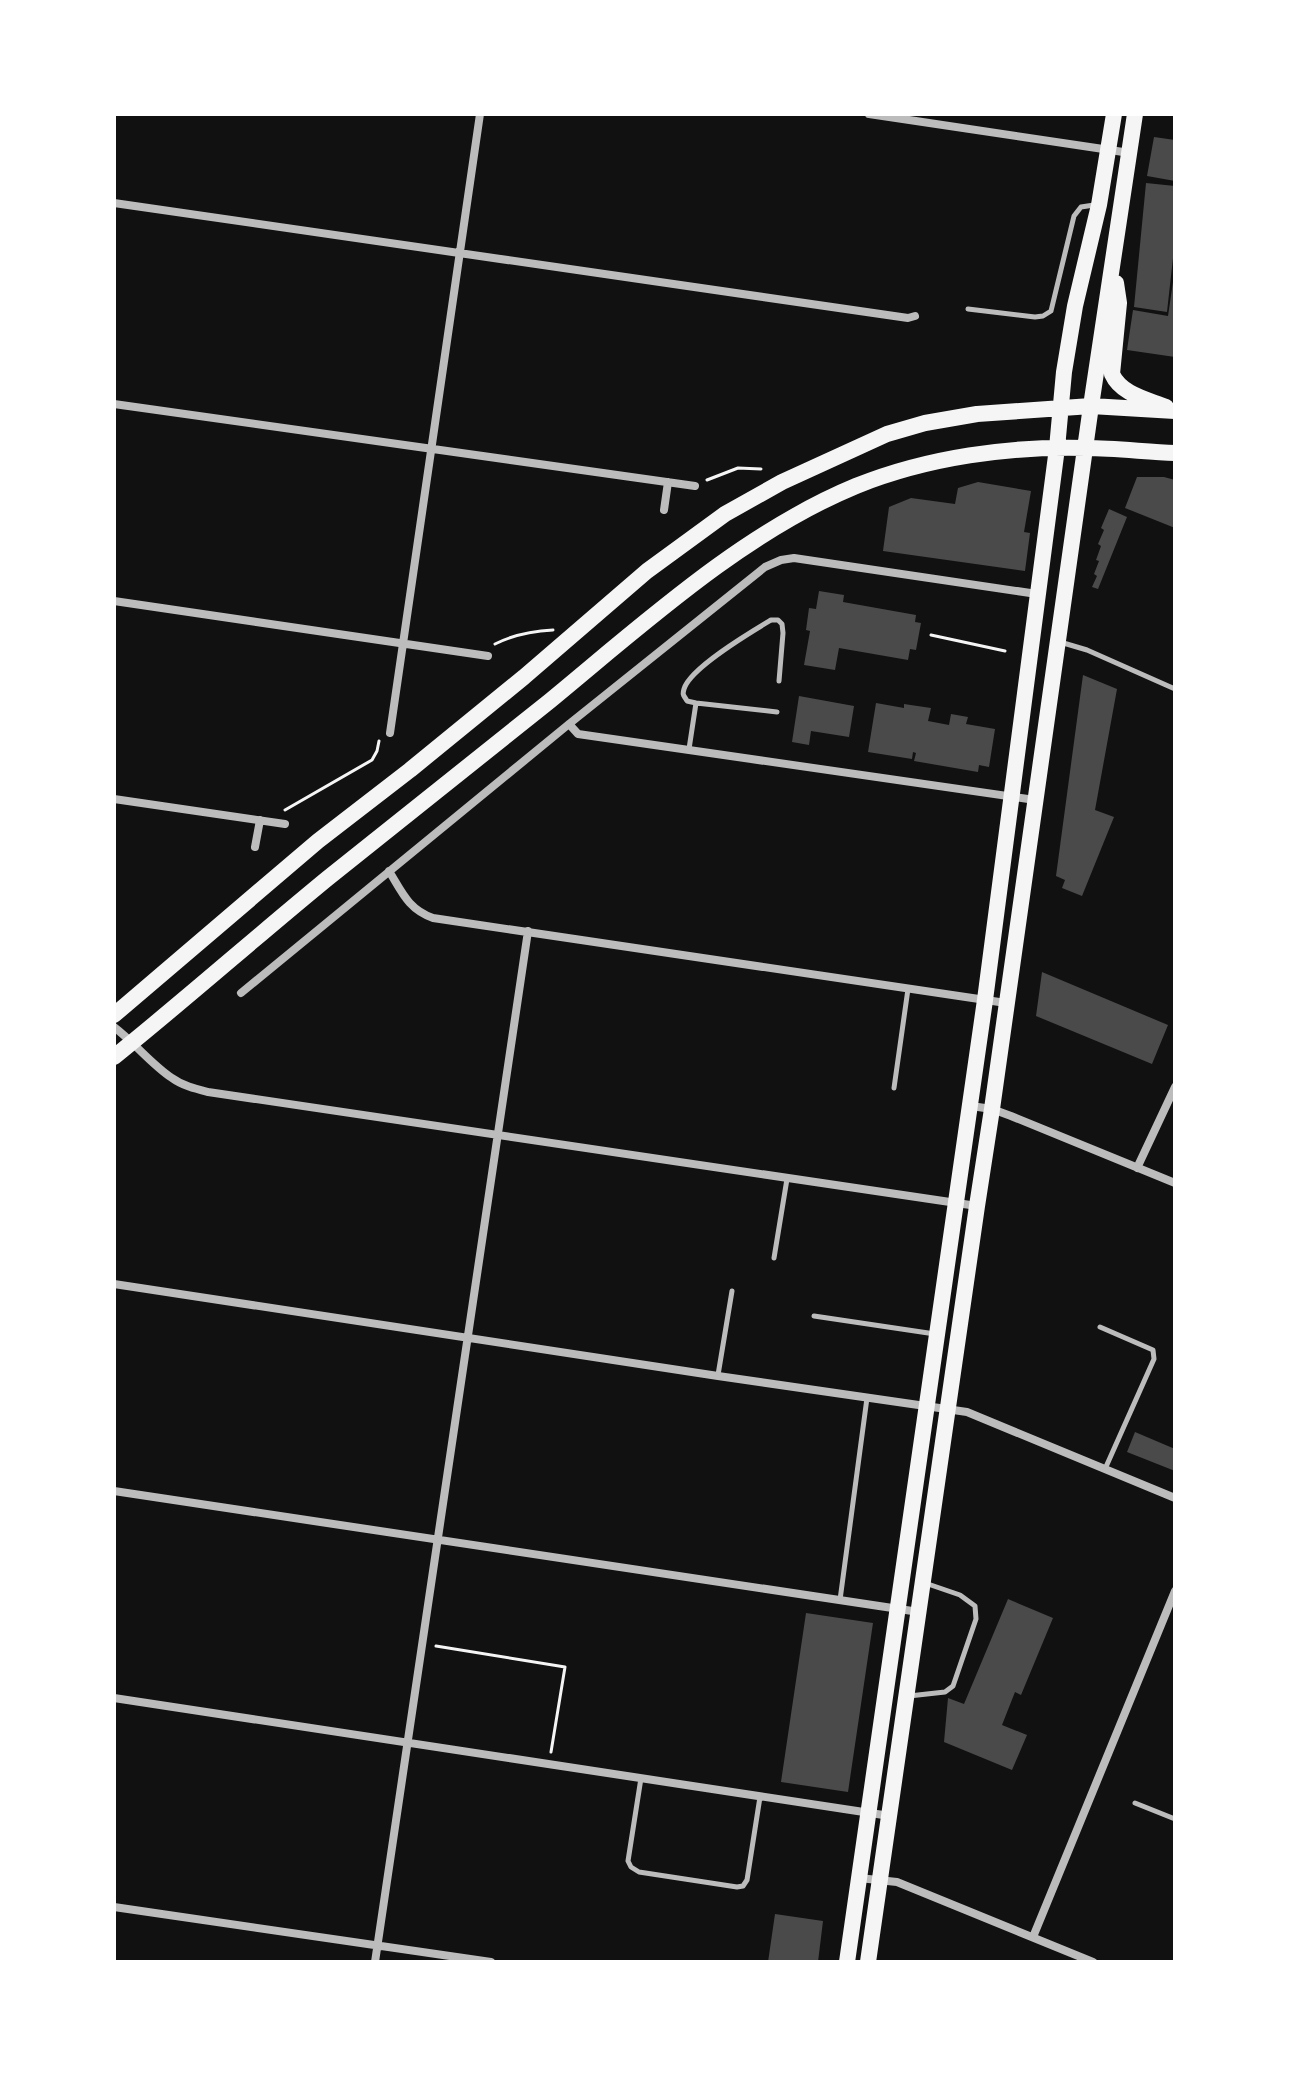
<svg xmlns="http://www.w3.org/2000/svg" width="1289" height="2076" viewBox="0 0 1289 2076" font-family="Raleway,sans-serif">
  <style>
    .building { fill: #4a4a4a }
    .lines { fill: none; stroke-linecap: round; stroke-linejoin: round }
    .path { stroke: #f5f5f5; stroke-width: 3 }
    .service { stroke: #bcbcbc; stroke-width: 5 }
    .minor { stroke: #bcbcbc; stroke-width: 8 }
    .primary { stroke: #f5f5f5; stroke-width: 16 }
  </style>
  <rect width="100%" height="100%" fill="#111"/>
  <!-- building -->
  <path class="building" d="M 1154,137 L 1175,140 L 1175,181 L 1147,176 Z
    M 1146,183 L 1175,186 L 1175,240 L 1167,312 L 1134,307 Z
    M 1173,282 L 1175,282 L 1175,357 L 1127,350 L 1133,310 L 1168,316 Z
    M 1137,477 L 1164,477 L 1175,480 L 1175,528 L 1125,508 Z
    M 978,482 L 1031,491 L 1024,532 L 1030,533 L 1025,571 L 883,551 L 889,507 L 911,498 L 955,504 L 958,488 Z
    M 1109,509 L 1127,517 L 1098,589 L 1092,587 L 1097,576 L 1094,574 L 1099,561 L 1096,560 L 1101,546 L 1098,544 L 1104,530 L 1101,528 Z
    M 819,591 L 844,595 L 843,602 L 916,615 L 915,622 L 921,623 L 916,650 L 910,649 L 908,660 L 839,648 L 835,670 L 804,665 L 810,631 L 806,630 L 809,608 L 816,609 Z
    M 1083,675 L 1117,689 L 1095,810 L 1114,817 L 1082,896 L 1062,888 L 1065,880 L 1056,876 Z
    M 799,696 L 854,706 L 849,737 L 811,731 L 809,745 L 792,742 Z
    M 876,703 L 904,708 L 904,704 L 931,708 L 928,721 L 949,725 L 951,714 L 968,717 L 966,724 L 995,729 L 989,767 L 979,765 L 978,772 L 914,761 L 916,753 L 913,752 L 912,759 L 868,752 Z
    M 1042,972 L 1168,1025 L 1152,1064 L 1036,1016 Z
    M 1135,1432 L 1175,1449 L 1175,1471 L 1127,1452 Z
    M 1008,1599 L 1053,1618 L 1021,1695 L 1015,1692 L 1002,1725 L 1027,1735 L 1012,1770 L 944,1742 L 948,1698 L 964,1704 Z
    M 806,1613 L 873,1623 L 848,1792 L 781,1782 Z
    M 775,1914 L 823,1921 L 818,1962 L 768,1962 Z"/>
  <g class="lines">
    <!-- path -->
    <path class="path" d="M 707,480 L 738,468 L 761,469
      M 931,635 L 1005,651
      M 495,644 C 513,635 532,631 553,630
      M 285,810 L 372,760 L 377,751 L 379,741
      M 436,1646 L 565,1667 L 551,1752"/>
    <!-- service -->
    <path class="service" d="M 968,309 L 1035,317 L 1043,316 L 1051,311 L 1074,216 L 1081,207 L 1094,205
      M 1060,642 L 1087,650 L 1175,689
      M 777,712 L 696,703 L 687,701 C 684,695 682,696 684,689 C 690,668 751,632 771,620 L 778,620 L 782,624 L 783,633 L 779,681
      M 689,749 L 696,703
      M 894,1088 L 908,989
      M 774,1258 L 787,1179
      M 814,1316 L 935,1334
      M 1100,1327 L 1153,1350 L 1154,1359 L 1105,1469
      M 718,1375 L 732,1291
      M 840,1600 L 867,1398
      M 909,1696 L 945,1692 L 953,1686 L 976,1619 L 975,1606 L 960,1595 L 925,1583
      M 641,1778 L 628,1861 L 631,1867 L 639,1872 L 737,1887 L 743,1886 L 747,1880 L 760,1797
      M 1135,1803 L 1175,1819"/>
    <!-- minor -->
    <path class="minor" d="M 869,114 L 1130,153
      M 114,203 L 908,318 L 915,316
      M 114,404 L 695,486
      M 664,510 L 668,482
      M 114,601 L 488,656
      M 569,724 L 578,734 L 1035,800
      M 390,733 L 480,114
      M 114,799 L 285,824
      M 255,847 L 260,820
      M 389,871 C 402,892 408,909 433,918 L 1006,1003
      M 241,993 L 569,724 L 765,567 L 781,560 L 794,558 L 1037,594
      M 114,1027 C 135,1043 151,1064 172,1078 C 183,1086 196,1089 208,1092 L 977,1206
      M 971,1106 L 992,1109 L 1011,1116 L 1175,1183
      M 1137,1168 L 1175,1087
      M 114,1284 L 718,1376 L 967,1412 L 1175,1498
      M 114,1491 L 919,1612
      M 114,1698 L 890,1816
      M 859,1878 L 897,1882 L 1093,1962
      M 114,1907 L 491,1962
      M 1033,1937 L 1175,1591
      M 375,1962 L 528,931"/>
    <!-- primary -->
    <path class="primary" d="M 1116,283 L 1119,303 L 1112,374 C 1121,394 1146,399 1166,407
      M 114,1015 L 318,841 L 410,770 L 524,677 L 647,571 L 725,514 L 782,482 L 887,434 L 925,423 L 977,414 L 1091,406 L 1175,411
      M 114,1057 C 186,999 256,937 328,878 C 400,820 474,762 546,704 C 641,626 742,533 856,486 C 928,457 1010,446 1086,448 C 1116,448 1146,452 1175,453
      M 847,1962 L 985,1000 L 1057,448 L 1064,372 L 1075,306 L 1099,205 L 1114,114
      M 868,1962 L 977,1206 L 992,1109 L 1091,406 L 1135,114"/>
  </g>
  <!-- border -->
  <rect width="1289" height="2076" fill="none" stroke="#ffffff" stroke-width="232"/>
</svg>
